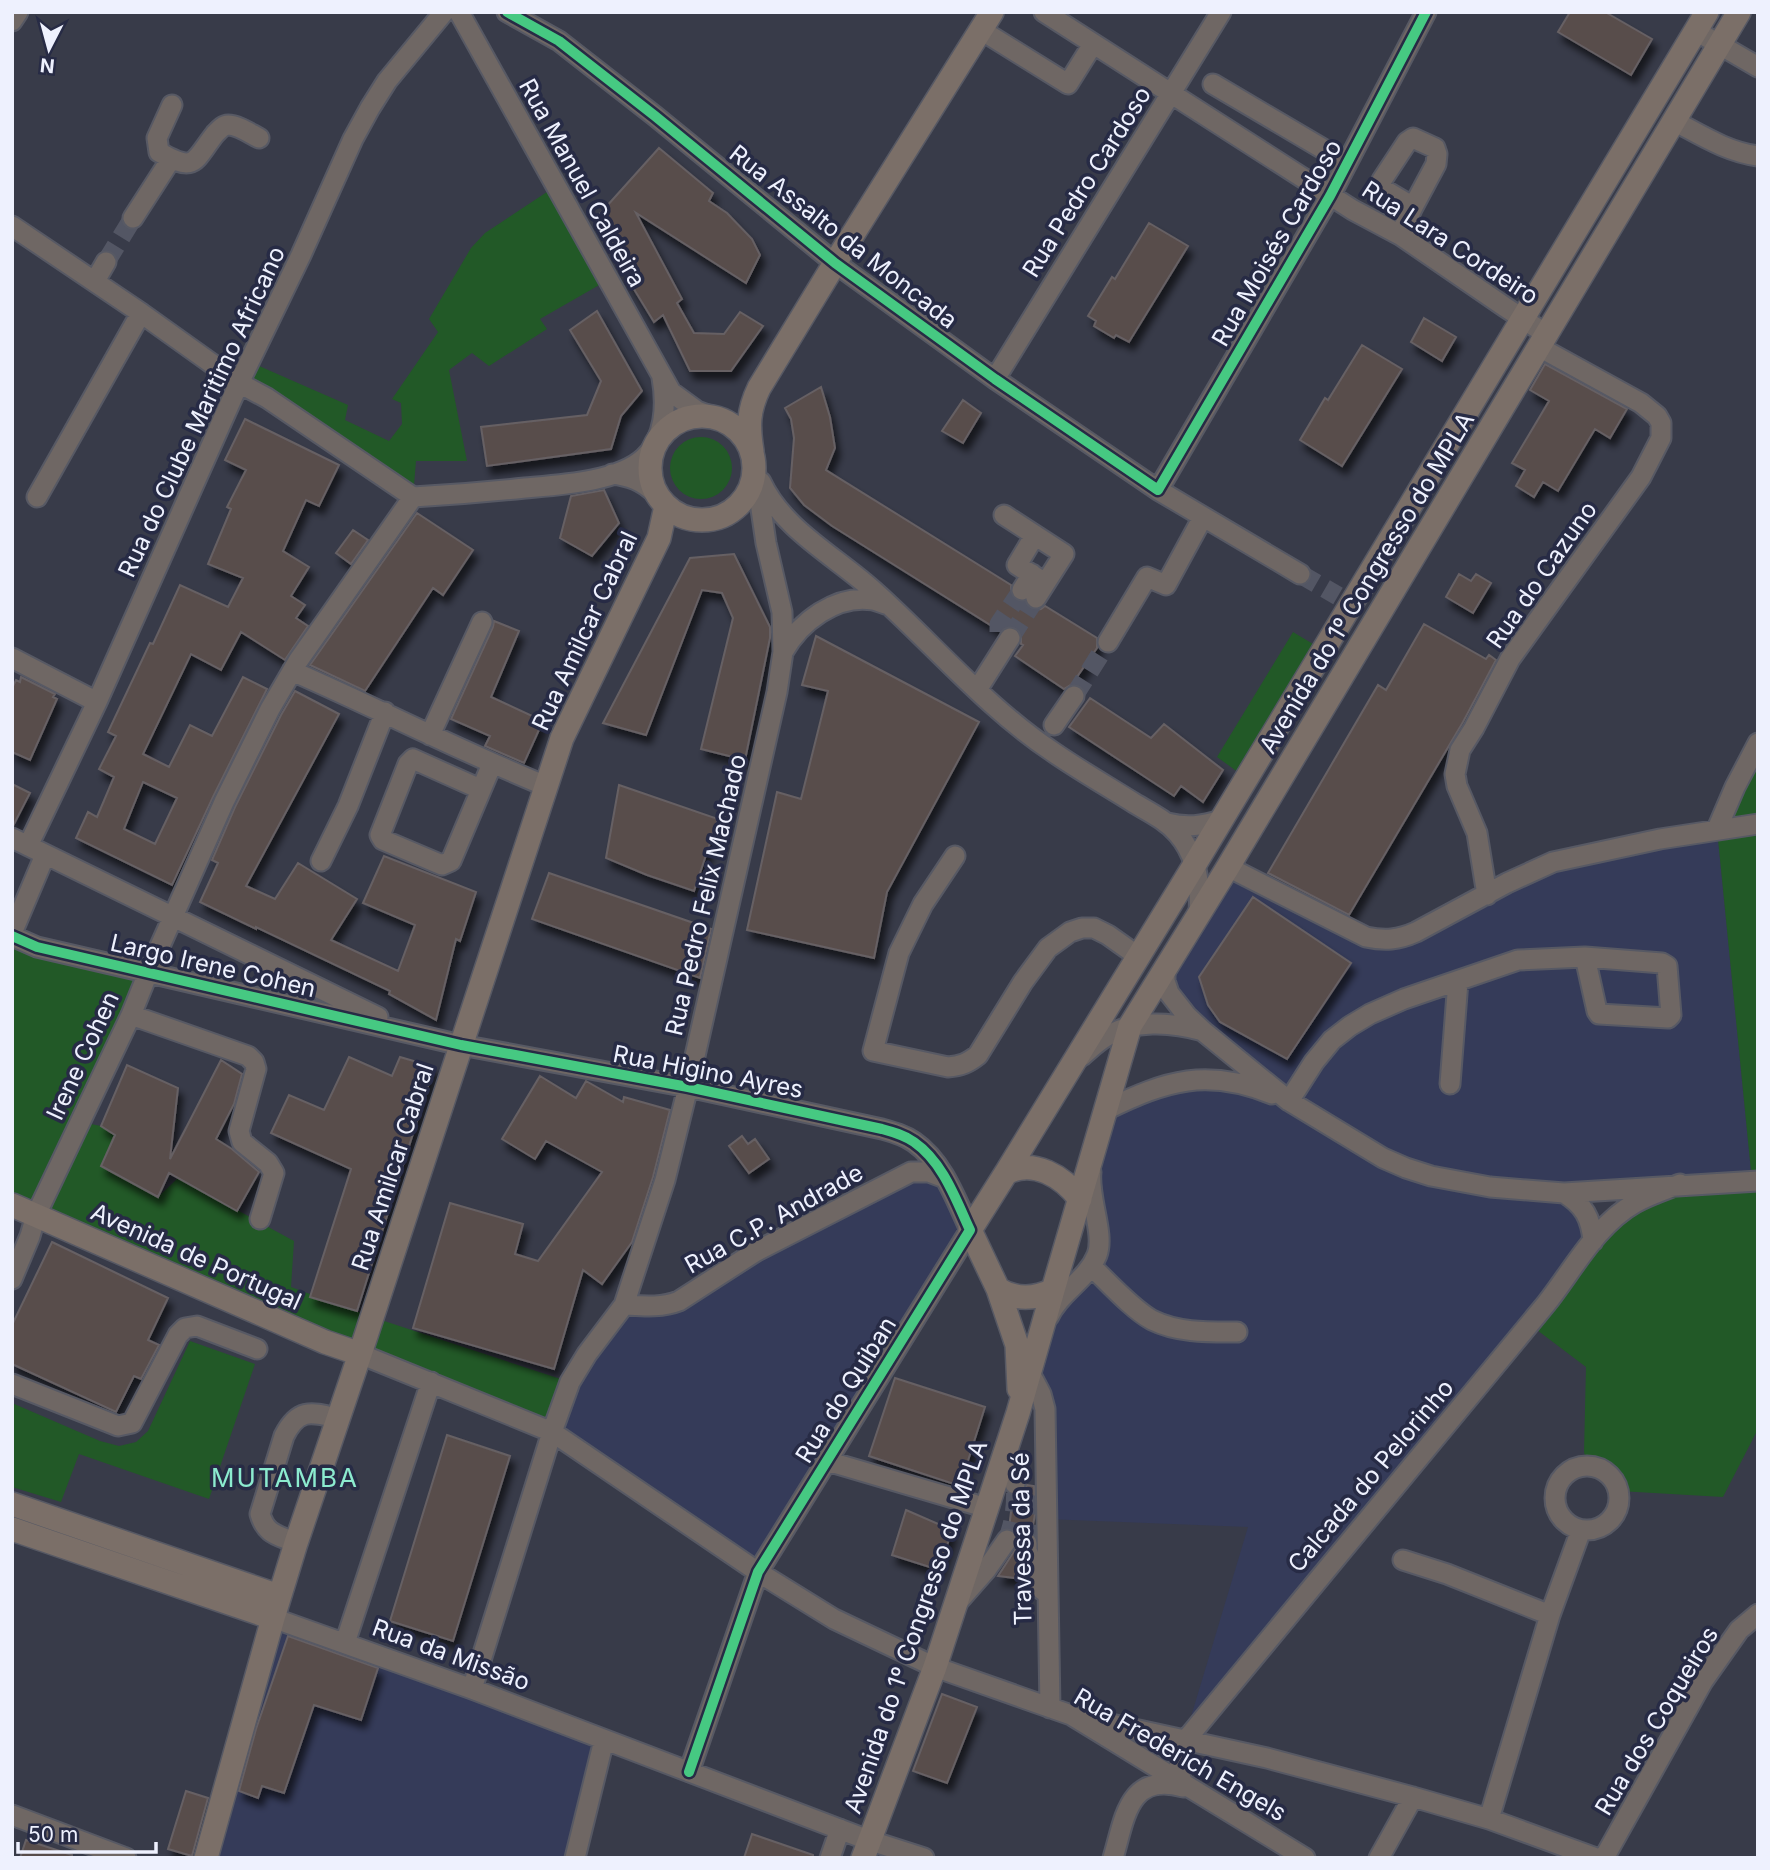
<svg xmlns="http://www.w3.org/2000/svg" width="1770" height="1870" viewBox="0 0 1770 1870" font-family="Inter,sans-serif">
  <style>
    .built { fill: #353b59 }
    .green { fill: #225927 }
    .building { fill: #594d4c; stroke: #666064; stroke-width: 2; fill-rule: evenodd; filter: url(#shadow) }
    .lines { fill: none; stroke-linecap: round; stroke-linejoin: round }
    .minor-tunnel { stroke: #535664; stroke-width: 19; stroke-dasharray: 19 10; stroke-linecap: butt }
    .minor-casing { stroke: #575964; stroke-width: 23 }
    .major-casing { stroke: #575964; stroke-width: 26 }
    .minor { stroke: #6f6764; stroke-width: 19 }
    .major { stroke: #7b6f68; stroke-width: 23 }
    .cycleway-casing { stroke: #272b45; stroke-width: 15 }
    .cycleway { stroke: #46c982; stroke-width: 10 }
    .labels { text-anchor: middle; stroke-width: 7; stroke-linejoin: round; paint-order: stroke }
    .street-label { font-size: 24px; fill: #eef1fe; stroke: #272b45 }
    .neighbourhood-label { font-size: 26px; letter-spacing: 2px; fill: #8cebcf; stroke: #272b45 }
  </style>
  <defs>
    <filter id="shadow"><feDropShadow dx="4.5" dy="8" stdDeviation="3.5" flood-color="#0009"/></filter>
  </defs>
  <rect width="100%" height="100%" fill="#383b49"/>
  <!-- built -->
  <path class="built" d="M 1717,829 L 1752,1181 L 1565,1193 L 1593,1241 L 1187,1730 L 1248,1527 L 1046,1519 L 1045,1409 L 1030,1373 L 1045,1321 L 1091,1266 L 1093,1206 L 1106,1110 L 1159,1086 L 1257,1088 L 1204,1032 L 1165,981 L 1228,867 L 1380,940 L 1507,883 Z
    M 929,1172 L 970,1230 L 758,1572 L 552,1432 L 624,1305 L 655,1306 Z
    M 273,1618 L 604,1740 L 575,1858 L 206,1858 Z"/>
  <!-- green -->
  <path class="green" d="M 556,186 L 608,280 L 540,319 L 547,329 L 489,366 L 472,353 L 449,370 L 467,461 L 416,461 L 413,497 L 239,383 L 250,362 L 348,405 L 345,420 L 389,441 L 402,424 L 401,403 L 392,399 L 438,332 L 429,319 L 471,248 L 485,233 Z
    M670 468a31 31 0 1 1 62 0a31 31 0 1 1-62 0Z
    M 1293,632 L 1323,650 L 1246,778 L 1217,757 Z
    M 1758,743 L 1758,1429 L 1723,1497 L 1619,1491 C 1612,1475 1603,1471 1588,1466 L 1584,1452 L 1586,1367 L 1529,1324 L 1634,1203 L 1752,1181 L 1717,829 Z
    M 12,936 L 148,973 L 81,1122 L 101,1126 L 115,1135 L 101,1167 L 158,1197 L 178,1178 L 294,1241 L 291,1287 L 372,1317 L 570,1382 L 552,1432 L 12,1205 Z
    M 190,1341 L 255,1364 L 209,1499 L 79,1454 L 61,1502 L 12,1487 L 12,1403 L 100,1441 L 119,1446 L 136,1442 L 148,1431 Z"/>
  <!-- building -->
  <path class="building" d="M 1570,12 L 1605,12 L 1652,39 L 1631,75 L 1558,32 Z
    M 659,148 L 713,193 L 709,201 L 727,213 L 752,239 L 760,255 L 746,283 L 636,213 L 682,299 L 677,303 L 694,333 L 724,334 L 740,312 L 763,326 L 731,371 L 690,371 L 663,315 L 654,322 L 621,268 L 625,266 L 597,217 Z
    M 1149,223 L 1188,246 L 1129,342 L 1116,335 L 1114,338 L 1094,326 L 1096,321 L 1088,316 L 1112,277 L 1115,279 Z
    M 597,311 L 642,391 L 621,416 L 611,449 L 487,466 L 481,427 L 587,415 L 601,381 L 570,330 Z
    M 1424,318 L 1456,337 L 1442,361 L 1411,342 Z
    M 1362,345 L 1402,369 L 1342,466 L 1300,440 L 1325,398 L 1328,400 Z
    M 1545,364 L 1627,409 L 1610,438 L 1595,429 L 1558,491 L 1543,482 L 1534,497 L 1516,486 L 1525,470 L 1512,463 L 1549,401 L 1530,390 Z
    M 821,387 L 830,417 L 835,448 L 826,470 L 1011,585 L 1011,595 L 1015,600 L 1025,602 L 1029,608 L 1035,610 L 1041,609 L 1045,606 L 1097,638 L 1097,648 L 1072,684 L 1064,689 L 1015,656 L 1023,645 L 1021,644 L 1021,633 L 1017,628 L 1010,626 L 1000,631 L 832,526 L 804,505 L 790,488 L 794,438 L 791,419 L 785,408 Z
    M 963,400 L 981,413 L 963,443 L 942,431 Z
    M 245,419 L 339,465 L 319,506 L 306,500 L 283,551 L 309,567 L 291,596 L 305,605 L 296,618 L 308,626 L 285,660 L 241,632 L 221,670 L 191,654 L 143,754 L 169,767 L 190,725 L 212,736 L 243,677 L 267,689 L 213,797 L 172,885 L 76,838 L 88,812 L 97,817 L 114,777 L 99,769 L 116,736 L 108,732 L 150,643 L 153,644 L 180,585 L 228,607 L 243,578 L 208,564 L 231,509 L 227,507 L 246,470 L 225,460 ZM 143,782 L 177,798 L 155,844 L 124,829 Z
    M 604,490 L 619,523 L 592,556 L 560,538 L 571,496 Z
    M 417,513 L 473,550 L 443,595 L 433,588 L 365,691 L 310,665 Z
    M 353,530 L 368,540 L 351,564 L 336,553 Z
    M 734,554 L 770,627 L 770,638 L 745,760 L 701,749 L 733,618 L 722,593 L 702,590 L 646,735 L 603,723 L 690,558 Z
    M 1459,574 L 1471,581 L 1476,574 L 1491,583 L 1473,613 L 1446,597 Z
    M 494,621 L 519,631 L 491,697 L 543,721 L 524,763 L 485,746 L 490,736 L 451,719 L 493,627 Z
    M 1424,624 L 1486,659 L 1489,655 L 1496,660 L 1463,722 L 1349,915 L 1268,873 L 1378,685 L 1386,690 Z
    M 816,636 L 979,722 L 887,892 L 874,958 L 747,930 L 777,792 L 801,799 L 828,691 L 802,685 Z
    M 21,677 L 55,694 L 53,697 L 57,699 L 30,760 L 12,752 L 12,688 L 16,680 L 20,682 Z
    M 295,691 L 339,714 L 246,886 L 275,899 L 298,863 L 357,899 L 331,940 L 398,971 L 415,925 L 363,903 L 384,856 L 476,892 L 460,941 L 456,939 L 436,1020 L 389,994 L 390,991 L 256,927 L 256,929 L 200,902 L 218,863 L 212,860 L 235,807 L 281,715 Z
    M 1090,698 L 1151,738 L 1164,724 L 1223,770 L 1203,802 L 1181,786 L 1174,796 L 1069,727 Z
    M 12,784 L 30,793 L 13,826 L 12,826 Z
    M 619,785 L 718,819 L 694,891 L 647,875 L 606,858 Z
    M 549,873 L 711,929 L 700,978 L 532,919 Z
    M 1253,897 L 1351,963 L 1287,1059 L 1220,1022 L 1208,1005 L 1199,977 Z
    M 349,1057 L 392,1076 L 400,1057 L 434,1067 L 357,1311 L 310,1297 L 351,1169 L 271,1133 L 289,1095 L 324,1110 Z
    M 221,1060 L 242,1074 L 234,1104 L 216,1139 L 232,1149 L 259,1172 L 237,1211 L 169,1173 L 158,1197 L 101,1166 L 115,1135 L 101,1126 L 127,1065 L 178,1088 L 170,1159 Z
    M 540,1076 L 576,1098 L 586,1081 L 623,1102 L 624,1097 L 670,1110 L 653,1177 L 632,1242 L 602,1284 L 583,1270 L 554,1369 L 413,1328 L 450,1203 L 523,1224 L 515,1254 L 538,1261 L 602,1172 L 546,1141 L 535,1159 L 502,1139 Z
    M 742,1136 L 748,1144 L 755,1139 L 769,1159 L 749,1173 L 729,1146 Z
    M 52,1242 L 168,1298 L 148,1340 L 159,1345 L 141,1379 L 134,1376 L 116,1412 L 12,1364 L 12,1325 Z
    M 895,1378 L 985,1407 L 960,1486 L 869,1456 Z
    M 447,1435 L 510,1456 L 453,1641 L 390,1621 Z
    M 1027,1485 L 1034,1486 L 1035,1514 L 1032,1532 L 1026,1531 L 1018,1535 L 1015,1530 L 1009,1528 L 1013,1496 L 1022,1494 Z
    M 906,1510 L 952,1530 L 939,1570 L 892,1555 Z
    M 1015,1550 L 1023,1575 L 1023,1579 L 998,1576 Z
    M 288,1636 L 378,1668 L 361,1720 L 314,1705 L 284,1793 L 262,1786 L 258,1798 L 239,1791 L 256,1729 Z
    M 942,1694 L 977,1707 L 947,1783 L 913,1771 Z
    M 186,1791 L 208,1798 L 192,1856 L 168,1849 Z
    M 752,1834 L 813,1855 L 813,1858 L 744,1858 Z
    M 26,1840 L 72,1855 L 72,1858 L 20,1858 Z"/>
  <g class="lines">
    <!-- minor-tunnel -->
    <path class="minor-tunnel" d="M 106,262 L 133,218
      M 1300,574 L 1338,596
      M 999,632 L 999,624 L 1022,590
      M 1010,638 L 1036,598
      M 1074,696 L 1108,642
      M 1007,1540 C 1014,1524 1017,1501 1015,1484
      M 1027,1543 L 1032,1494 L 1034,1486"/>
    <!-- minor casing -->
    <g class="minor-casing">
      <path id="minor" d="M 459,12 L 671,392 L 697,411 L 713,417
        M 507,12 L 559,41 L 655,116 L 835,263 L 995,379 L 1158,490 L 1300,574
        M 1044,12 L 1353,210 L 1400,235 L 1505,307 L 1546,334
        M 12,21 L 18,12
        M 981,30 L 1068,84 L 1093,44
        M 1696,31 L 1758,67
        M 1213,84 L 1347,163
        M 172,105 L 157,138 L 159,152 C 196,173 193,162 215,134 C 219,130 223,125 228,125 C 238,125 251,134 259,138
        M 1674,121 C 1701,135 1727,152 1758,156
        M 133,218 L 171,159
        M 12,226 L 141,313 L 239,383 L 267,398 L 413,497
        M 1400,235 L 1413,207 L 1436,164 L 1437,154 L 1435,148 L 1413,138 L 1407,142 L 1382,180 L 1381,188 L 1413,207
        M 95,281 L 106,262
        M 995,379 L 1221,12
        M 612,474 C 630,476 642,481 655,493
        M 761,482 C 783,530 837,557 875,592 C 933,644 988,709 1053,752 C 1079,770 1107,786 1134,803 C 1149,812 1166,820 1178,834 C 1197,856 1201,884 1199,913
        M 1158,490 L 1330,196 L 1426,12
        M 37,497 L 141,313
        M 413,497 C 450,495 488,492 525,488 C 559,485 618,482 644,458 C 665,439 667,405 662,378
        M 1004,515 L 1064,554 L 1036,598
        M 1035,535 L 1017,565 L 1045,583
        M 1022,590 L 1032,574
        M 1108,642 L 1147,577 L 1166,585 L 1203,517
        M 783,652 C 800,622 836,594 873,600 C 878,601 884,604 889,605
        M 12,658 L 97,702
        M 292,671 C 377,708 460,751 546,786
        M 977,690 L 1010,638
        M 1054,725 L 1074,696
        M 430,735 L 482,622
        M 480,789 L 413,759 L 408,764 L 380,835 L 383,840 L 442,865 L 451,861 L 492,764
        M 1167,823 C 1187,828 1202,826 1221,820
        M 1717,829 L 1735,787 L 1758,743
        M 12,838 L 378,1017
        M 28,846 L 97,702 L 239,383 L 301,255 L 353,139 L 370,108 L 387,81 L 444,12
        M 955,856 L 923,904 L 899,953 L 873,1051 L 948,1067 C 961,1066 968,1063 978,1055 L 1023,982 L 1048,948 L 1070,932 L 1082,928 L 1094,928 L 1108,935 L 1139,957
        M 321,861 L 348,806 L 385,712
        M 1228,867 L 1366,937 C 1385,941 1398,940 1416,932 L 1507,883 L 1553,862 L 1660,839 L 1758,824
        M 1487,895 L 1477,833 L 1457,786 L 1455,774 L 1460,750 L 1474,728 L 1510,659 L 1641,477 L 1661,438 L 1661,423 L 1657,416 L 1641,403 L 1539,347
        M 12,933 L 45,855
        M 12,936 L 37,947 L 461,1045 L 688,1087 L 882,1129 C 893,1132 904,1135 914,1142 C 943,1162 956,1200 970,1230 L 758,1572 L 689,1772
        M 1165,969 L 1165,981 L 1169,993 L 1187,1016 L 1204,1032 L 1289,1101 L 1383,1158 L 1406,1168 L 1431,1176 L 1490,1187 L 1564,1193 L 1758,1181
        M 131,1015 L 248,1056 L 254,1062 L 256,1069 L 239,1131 L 242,1142 L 268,1163 L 274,1173 L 260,1219
        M 1082,1056 C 1089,1050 1096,1043 1104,1038 C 1132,1019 1172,1022 1203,1031
        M 1450,1084 L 1458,981
        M 1289,1101 L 1314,1062 L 1332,1040 L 1350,1026 L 1370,1014 L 1404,999 L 1518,960 L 1585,957 L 1662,963 L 1667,966 L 1671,1015 L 1668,1018 L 1599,1014 L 1597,1011 L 1585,957
        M 1106,1110 C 1167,1080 1207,1068 1272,1094
        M 1564,1193 C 1584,1205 1591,1218 1593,1241
        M 1091,1266 C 1108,1282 1132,1309 1152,1320 C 1178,1333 1209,1332 1237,1332
        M 12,1279 L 30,1236 L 36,1215 L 131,1015 L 148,973 L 224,802 L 270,709 L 298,661 L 413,497
        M 624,1305 C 643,1306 661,1308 679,1301 L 755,1252 L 911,1172 L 929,1172 L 945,1178
        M 1049,1316 C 1060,1292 1087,1280 1097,1255 C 1105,1234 1088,1198 1091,1172
        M 360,1354 L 552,1432 L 758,1572 L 834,1619 L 935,1667 L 1071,1715 L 1305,1858
        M 1030,1373 L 1041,1394 L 1045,1409 L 1050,1708
        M 12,1384 L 118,1426 L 132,1423 L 178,1335 L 185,1328 L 197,1326 L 257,1349
        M 1005,1454 L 1013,1472 L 1015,1484
        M 827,1461 L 987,1508
        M1555 1498a32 32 0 1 1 64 0a32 32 0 1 1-64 0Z
        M 296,1543 C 278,1535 266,1535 260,1514 L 284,1436 C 298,1408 311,1412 337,1418
        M 1027,1543 L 1027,1550 L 1042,1590
        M 1403,1560 L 1447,1574 L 1550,1615
        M 957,1603 L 986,1570 L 1007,1540
        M 273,1618 L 472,1689 L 868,1840 L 924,1858
        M 345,1643 L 431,1382
        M 472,1689 L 552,1432 L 570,1382 L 587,1354 L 624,1305 L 665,1180 L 688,1087 L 777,692 L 783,652 L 782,612 L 766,543 L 755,468
        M 1088,1719 L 1267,1758 L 1413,1797 L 1489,1819 L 1596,1858
        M 1183,1783 L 1178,1772 L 1185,1741 L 1546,1304 C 1573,1270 1596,1225 1635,1203 C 1649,1195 1665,1190 1680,1184
        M 12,1815 L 126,1858
        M 1489,1819 L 1550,1615 L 1581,1530
        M 575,1858 L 604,1740
        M 830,1858 L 840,1829
        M 1113,1858 C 1125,1818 1128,1772 1183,1787
        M 1379,1858 L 1413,1797
        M 1604,1858 L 1703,1681 L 1739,1630 L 1758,1614"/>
    </g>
    <!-- major casing -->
    <g class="major-casing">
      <path id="major" d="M650 468a52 52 0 1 1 104 0a52 52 0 1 1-104 0Z
        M 752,451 C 748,426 748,411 759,388 L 835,263 L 992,12
        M 1006,1173 L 1195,864 L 1707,12
        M 1080,1199 C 1063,1177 1034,1158 1006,1173 L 970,1230 L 998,1289 C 1016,1300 1035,1299 1053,1290 L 1130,1026 L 1228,867 L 1739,12
        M 12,1205 L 325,1342 L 360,1354
        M 998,1289 L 1017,1345 L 1019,1389
        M 12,1504 L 279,1596
        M 12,1529 L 273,1618
        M 206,1858 L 273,1618 L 296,1543 L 360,1354 L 562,738 L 659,538 L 666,506
        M 863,1858 L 935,1667 L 1018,1413 L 1053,1290"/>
    </g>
    <!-- minor -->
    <use href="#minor" class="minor"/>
    <!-- major -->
    <use href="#major" class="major"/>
    <!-- cycleway casing -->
    <g class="cycleway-casing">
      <path id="cycleway" d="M 507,12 L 559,41 L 655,116 L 835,263 L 995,379 L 1158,490 L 1330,196 L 1426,12
        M 12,936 L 37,947 L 461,1045 L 688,1087 L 882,1129 C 893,1132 904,1135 914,1142 C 943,1162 956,1200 970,1230 L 758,1572 L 689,1772"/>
    </g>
    <!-- cycleway -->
    <use href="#cycleway" class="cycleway"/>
  </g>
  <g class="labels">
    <!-- street labels -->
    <g class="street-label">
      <text transform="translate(1087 182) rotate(-58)" y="8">Rua Pedro Cardoso</text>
      <text transform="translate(582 183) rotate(61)" y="8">Rua Manuel Caldeira</text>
      <text transform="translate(843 237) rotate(38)" y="8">Rua Assalto da Moncada</text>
      <text transform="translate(1277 243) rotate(-60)" y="8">Rua Moisés Cardoso</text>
      <text transform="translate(1450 243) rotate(33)" y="8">Rua Lara Cordeiro</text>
      <text transform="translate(202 412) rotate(-65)" y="8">Rua do Clube Maritimo Africano</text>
      <text transform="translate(1542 575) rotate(-55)" y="8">Rua do Cazuno</text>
      <text transform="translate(1367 583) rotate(-59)" y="8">Avenida do 1º Congresso do MPLA</text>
      <text transform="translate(585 631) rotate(-65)" y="8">Rua Amilcar Cabral</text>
      <text transform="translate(706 895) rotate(-77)" y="8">Rua Pedro Felix Machado</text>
      <text transform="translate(213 966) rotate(13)" y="8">Largo Irene Cohen</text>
      <text transform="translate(83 1056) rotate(-65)" y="8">Irene Cohen</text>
      <text transform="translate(708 1072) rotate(11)" y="8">Rua Higino Ayres</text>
      <text transform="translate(393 1167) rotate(-72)" y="8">Rua Amilcar Cabral</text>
      <text transform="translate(774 1219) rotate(-29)" y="8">Rua C.P. Andrade</text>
      <text transform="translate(196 1257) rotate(24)" y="8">Avenida de Portugal</text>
      <text transform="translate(846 1390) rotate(-58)" y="8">Rua do Quiban</text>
      <text transform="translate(1371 1476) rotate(-50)" y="8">Calcada do Pelorinho</text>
      <text transform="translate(1022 1539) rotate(-91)" y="8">Travessa da Sé</text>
      <text transform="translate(916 1627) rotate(-71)" y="8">Avenida do 1º Congresso do MPLA</text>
      <text transform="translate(451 1655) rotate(20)" y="8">Rua da Missão</text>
      <text transform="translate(1657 1721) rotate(-59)" y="8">Rua dos Coqueiros</text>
      <text transform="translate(1180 1755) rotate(30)" y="8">Rua Frederich Engels</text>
    </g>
    <!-- neighbourhood labels -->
    <g class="neighbourhood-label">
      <text x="285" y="1487">MUTAMBA</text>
    </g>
  </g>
  <!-- border -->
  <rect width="1770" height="1870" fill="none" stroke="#eef1fe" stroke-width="28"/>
  <!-- north arrow -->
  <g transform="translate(49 49) rotate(186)" stroke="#272b45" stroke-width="5" paint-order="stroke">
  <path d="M0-5L12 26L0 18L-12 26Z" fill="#eef1fe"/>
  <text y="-10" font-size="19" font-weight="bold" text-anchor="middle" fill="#eef1fe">N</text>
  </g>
  <!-- scale -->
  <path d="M18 1842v10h138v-10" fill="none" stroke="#eef1fe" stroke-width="3.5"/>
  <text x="28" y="1842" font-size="21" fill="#eef1fe" stroke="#272b45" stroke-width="5" paint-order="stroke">50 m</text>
</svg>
